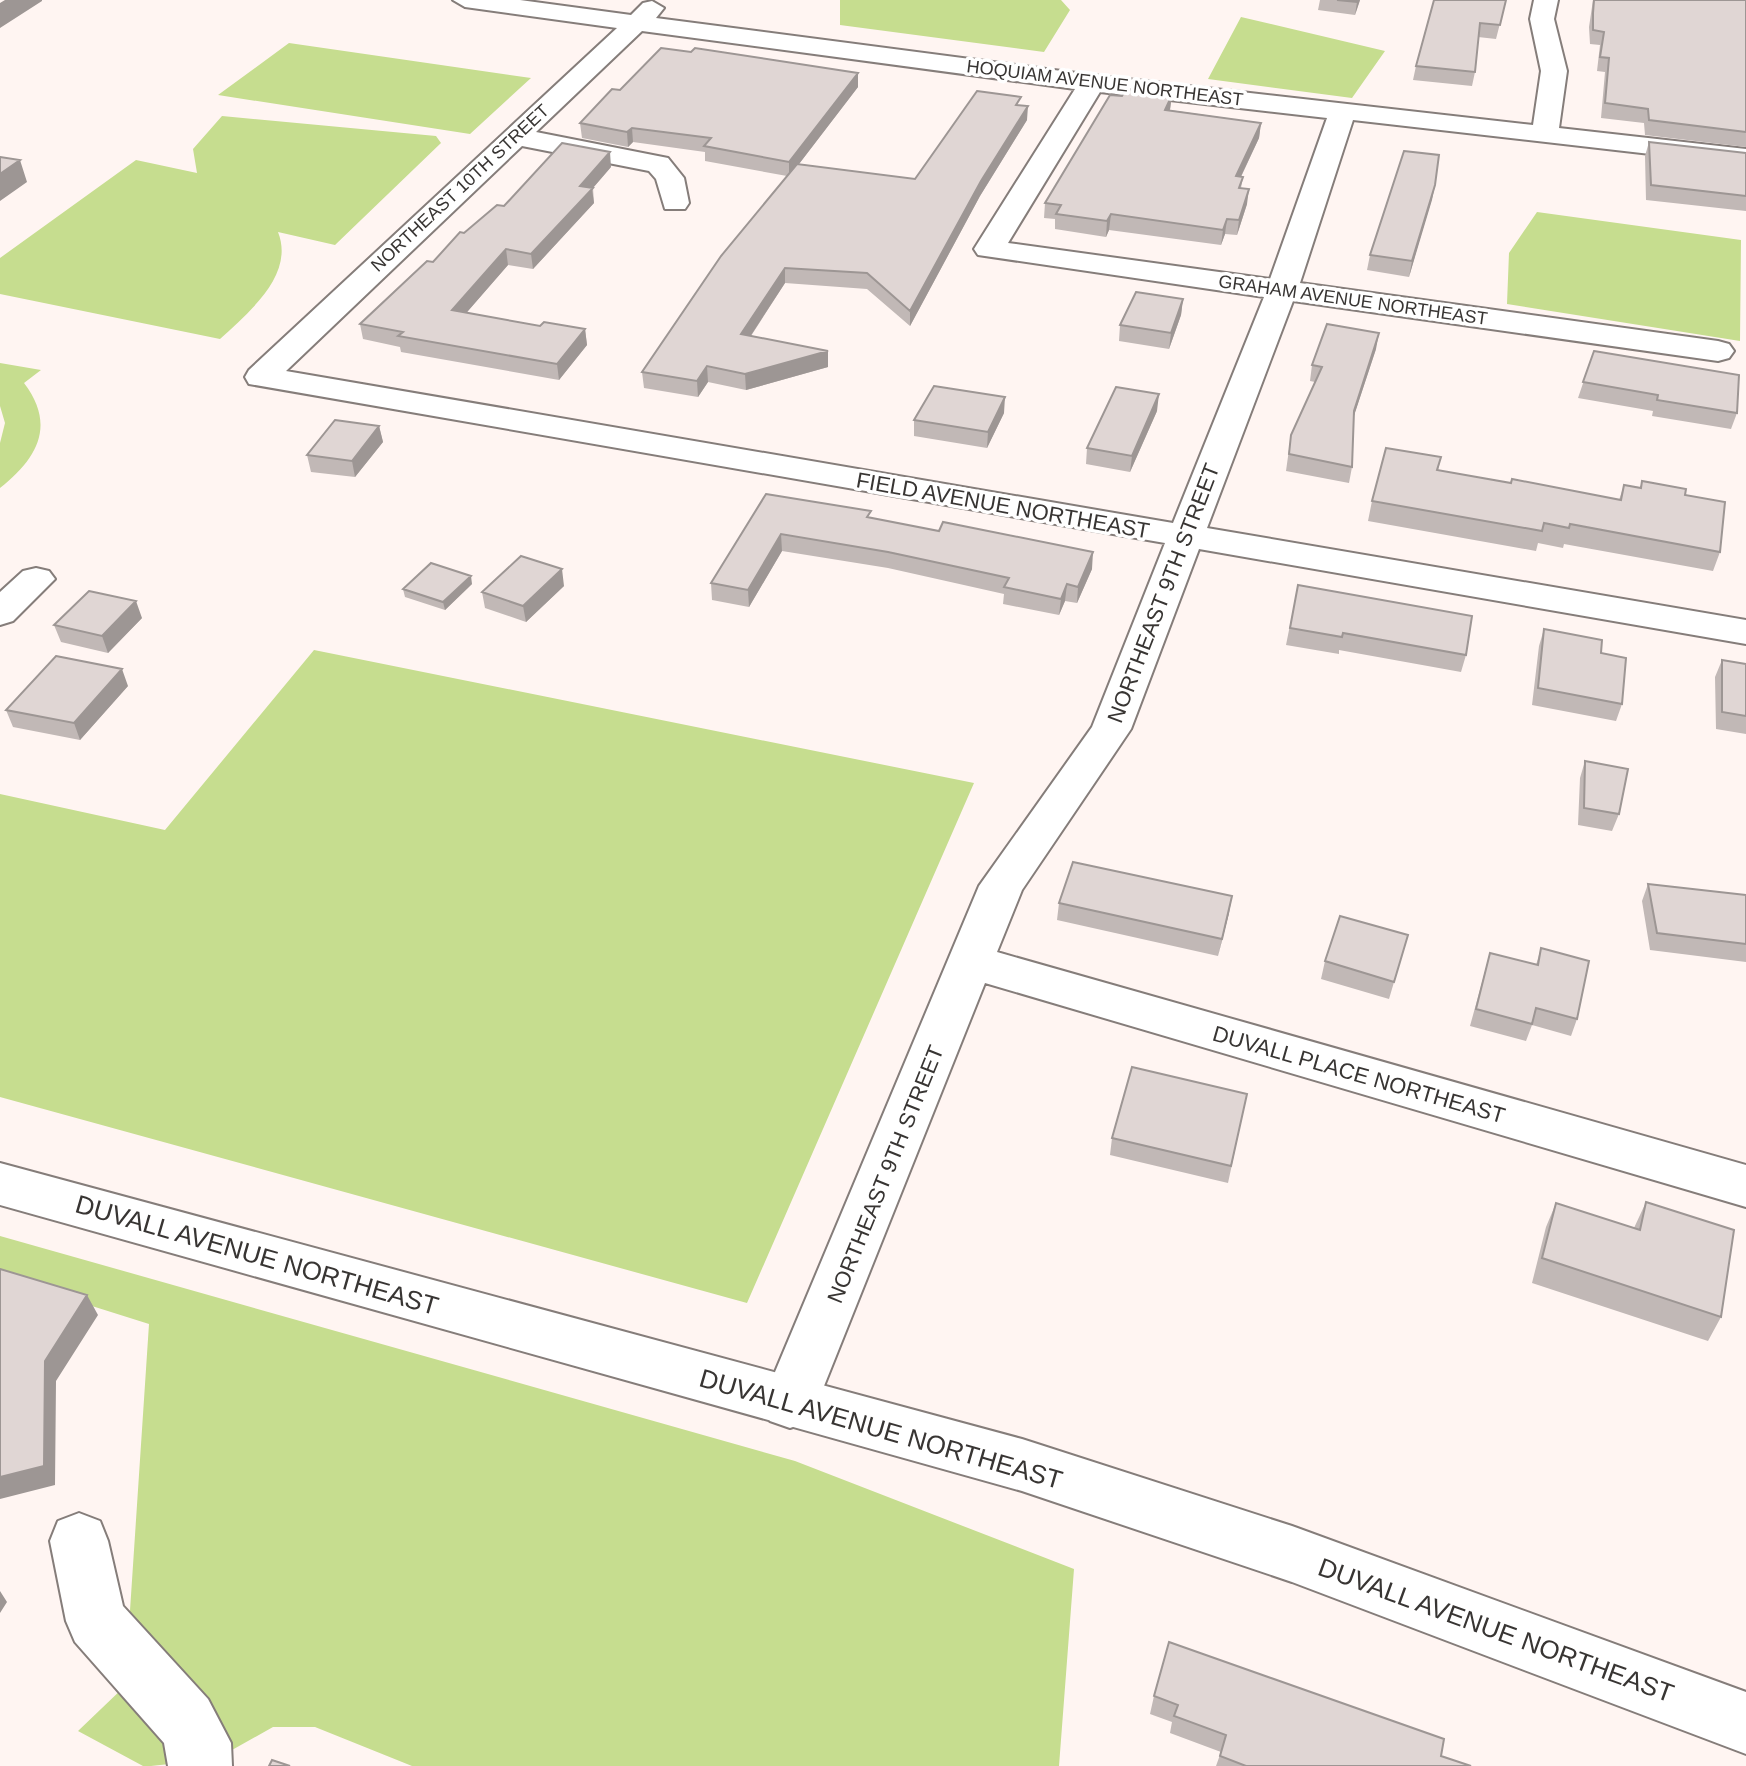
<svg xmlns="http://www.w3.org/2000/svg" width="1746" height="1766" viewBox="0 0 1746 1766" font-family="Helvetica,sans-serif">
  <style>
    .green { fill: #c6dd8f }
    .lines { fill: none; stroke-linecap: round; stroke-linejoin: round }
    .street-casing { stroke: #857d7a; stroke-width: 4 }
    .secondary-casing { stroke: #857d7a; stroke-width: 4 }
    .street { fill: #fff; fill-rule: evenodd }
    .secondary { fill: #fff; fill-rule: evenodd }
    .wall { fill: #c1b8b6 }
    .shaded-wall { fill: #9d9694 }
    .building { fill: #e0d6d4; stroke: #9d9694; stroke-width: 2 }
    .labels { text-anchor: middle; stroke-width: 7; stroke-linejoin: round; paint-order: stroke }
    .far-street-label { font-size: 18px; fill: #383533; stroke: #fff }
    .street-label { font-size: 22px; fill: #383533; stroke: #fff }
    .near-street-label { font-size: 26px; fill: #383533; stroke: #fff }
  </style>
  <rect width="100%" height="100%" fill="#fff5f2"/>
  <!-- green -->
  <path class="green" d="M 840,0 L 1061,0 L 1070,10 L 1044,52 L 840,25 Z
    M 1241,17 L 1385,51 L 1352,98 L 1208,79 Z
    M 289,43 L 531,78 L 470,134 L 218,95 Z
    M 222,116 L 436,136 L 441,143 L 335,245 L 278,232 C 295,275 249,312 220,339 L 0,294 L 0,258 L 136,160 L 197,173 L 193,149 Z
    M 1537,212 L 1741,240 L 1740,341 L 1507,304 L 1509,253 Z
    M 0,363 L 41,370 L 24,383 C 56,425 38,458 0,488 L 0,443 L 5,423 L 0,406 Z
    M 314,650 L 974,783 L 747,1303 L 0,1097 L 0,794 L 165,830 Z
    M 0,1236 L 795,1461 L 1074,1569 L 1059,1766 L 412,1766 L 315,1727 L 273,1727 L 216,1759 L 151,1766 L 143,1766 L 78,1731 L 125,1686 L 149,1324 L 0,1277 Z"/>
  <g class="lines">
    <!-- street casing -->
    <g class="street-casing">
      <path id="street" d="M 453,0 L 520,0 L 631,15 L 643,3 L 652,1 L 664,8 L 656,18 L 1092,75 L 1533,125 L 1541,71 L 1530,19 L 1534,0 L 1558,0 L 1554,19 L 1567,71 L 1559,128 L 1746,149 L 1746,165 L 1353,120 L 1300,283 L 1718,341 L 1729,344 L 1734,351 L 1729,358 L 1718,361 L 1293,301 L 1207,528 L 1746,620 L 1746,644 L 1199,549 L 1131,729 L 1022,890 L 997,952 L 1746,1165 L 1746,1207 L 985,983 L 810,1421 L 790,1428 L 770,1421 L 762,1403 L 979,886 L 1092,727 L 1165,543 L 249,384 L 245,377 L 249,370 L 617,28 L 465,7 ZM 642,31 L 1075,89 L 974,249 L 978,255 L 1264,297 L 1173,523 L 286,371 L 522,146 L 649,171 L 656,179 L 665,209 L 685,209 L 689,203 L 684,178 L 668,158 L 536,132 ZM 1100,92 L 1327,118 L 1270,279 L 1008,243 Z
        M 36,568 L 49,571 L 55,579 L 13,621 L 0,625 L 0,592 L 23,571 Z
        M 79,1513 L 100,1521 L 108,1541 L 123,1606 L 208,1699 L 231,1743 L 232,1766 L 168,1766 L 164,1743 L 75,1642 L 66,1621 L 50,1541 L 58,1521 Z"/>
    </g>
    <!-- secondary casing -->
    <g class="secondary-casing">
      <path id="secondary" d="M 0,1163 L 1022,1439 L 1292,1526 L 1746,1692 L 1746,1754 L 1292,1582 L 1022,1491 L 0,1205 Z"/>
    </g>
    <!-- street -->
    <use href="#street" class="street"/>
    <!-- secondary -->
    <use href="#secondary" class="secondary"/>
  </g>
  <!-- wall -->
  <path class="wall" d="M 1320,0 L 1360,0 L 1355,15 L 1318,10 Z
    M 1506,0 L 1496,39 L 1478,37 L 1475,72 L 1472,86 L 1413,80 L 1416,66 Z
    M 1593,0 L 1746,0 L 1746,147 L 1645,135 L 1644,123 L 1601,118 L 1605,72 L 1597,71 L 1600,45 L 1590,44 L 1589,27 Z
    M 858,87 L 799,164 L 915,179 L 1021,105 L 1027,120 L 980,196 L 910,326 L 867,289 L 785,283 L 751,336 L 828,351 L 828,367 L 746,390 L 708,382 L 698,397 L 644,388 L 642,372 L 787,176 L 705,161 L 705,152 L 633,142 L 628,147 L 582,138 L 580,123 L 620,90 Z
    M 1172,95 L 1170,110 L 1261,123 L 1259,138 L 1241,177 L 1243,177 L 1241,188 L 1247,204 L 1237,235 L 1225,234 L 1221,245 L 1109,230 L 1106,237 L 1055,229 L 1055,219 L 1044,218 L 1045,203 L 1122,96 Z
    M 1649,142 L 1746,153 L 1746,211 L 1646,200 L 1645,156 Z
    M 611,167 L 593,188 L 594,203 L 533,269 L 508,265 L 466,313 L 540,326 L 585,329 L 587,345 L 559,380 L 401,352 L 400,347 L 363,339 L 360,324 L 433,262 L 464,233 L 504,206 Z
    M 1435,185 L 1409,277 L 1367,270 L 1370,255 Z
    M 1183,299 L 1181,315 L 1169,349 L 1119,341 L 1120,325 Z
    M 1376,349 L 1353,418 L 1352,467 L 1349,483 L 1286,471 L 1291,435 L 1315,382 L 1310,381 L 1312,365 Z
    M 1594,351 L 1737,413 L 1731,429 L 1652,416 L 1653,411 L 1578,398 Z
    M 1157,411 L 1130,472 L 1086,464 L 1087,448 Z
    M 1004,413 L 987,448 L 914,436 L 914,420 Z
    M 379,426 L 383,442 L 355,477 L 311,472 L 307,455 Z
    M 1441,457 L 1438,470 L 1511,483 L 1619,500 L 1624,485 L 1640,488 L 1642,481 L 1685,495 L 1720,552 L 1713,571 L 1564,544 L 1563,548 L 1538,543 L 1536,551 L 1368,521 L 1372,501 Z
    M 766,494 L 871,518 L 1092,569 L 1077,603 L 1065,601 L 1059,615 L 1003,604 L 1004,594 L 888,568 L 782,551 L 749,607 L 712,600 L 711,583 Z
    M 472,584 L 445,610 L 405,597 L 403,589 Z
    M 1298,585 L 1466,655 L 1461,672 L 1339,650 L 1339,654 L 1286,645 Z
    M 564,586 L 526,622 L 485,608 L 482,592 Z
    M 142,618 L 108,653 L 61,642 L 54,625 Z
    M 1544,629 L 1622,704 L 1616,721 L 1532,705 L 1539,646 Z
    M 1722,660 L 1746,664 L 1746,734 L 1716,729 L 1715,677 Z
    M 128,686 L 80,740 L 13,727 L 6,710 Z
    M 1585,761 L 1619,814 L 1612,831 L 1578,825 L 1580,778 Z
    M 1648,884 L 1746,895 L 1746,962 L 1650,950 L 1642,901 Z
    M 1059,903 L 1229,913 L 1218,956 L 1057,920 Z
    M 1408,935 L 1389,999 L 1321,979 L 1325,961 Z
    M 1541,948 L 1577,1019 L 1571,1036 L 1532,1025 L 1526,1041 L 1470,1026 L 1490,953 L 1536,965 Z
    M 1247,1094 L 1228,1183 L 1110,1155 L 1112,1138 Z
    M 1646,1202 L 1721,1317 L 1708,1341 L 1532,1283 L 1546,1227 L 1556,1203 L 1634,1228 Z
    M 1154,1696 L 1441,1756 L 1471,1766 L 1216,1766 L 1221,1752 L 1170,1733 L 1172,1722 L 1150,1714 Z"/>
  <!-- shaded-wall -->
  <path class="shaded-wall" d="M 5,0 L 42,0 L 42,1 L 0,28 L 0,3 Z
    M 1358,0 L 1360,0 L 1355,15 L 1357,2 Z
    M 858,73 L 858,87 L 789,177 L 789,162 Z
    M 1172,95 L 1170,109 L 1163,124 L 1165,110 Z
    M 1028,106 L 1027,120 L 980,196 L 910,326 L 910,311 L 981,181 Z
    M 1261,123 L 1259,138 L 1234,191 L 1236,176 Z
    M 632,128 L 633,142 L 628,147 L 627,132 Z
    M 610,152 L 611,167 L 592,189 L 594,203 L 533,269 L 531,254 L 580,186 Z
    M 20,160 L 27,182 L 0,201 L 0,174 Z
    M 1435,185 L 1432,200 L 1409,277 L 1412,261 Z
    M 1249,189 L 1247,204 L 1237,235 L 1239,220 Z
    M 1111,214 L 1109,230 L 1106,237 L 1107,221 Z
    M 1227,219 L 1225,234 L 1221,245 L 1223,230 Z
    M 506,249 L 508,265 L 455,326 L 452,310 Z
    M 785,268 L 785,283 L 742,349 L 741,334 Z
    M 1183,299 L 1181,315 L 1169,349 L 1171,333 Z
    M 585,329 L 587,345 L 559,380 L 557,364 Z
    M 1379,333 L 1376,349 L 1350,428 L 1354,411 Z
    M 828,351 L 828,367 L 746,390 L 745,374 Z
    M 707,366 L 708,382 L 698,397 L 697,381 Z
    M 1159,394 L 1157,411 L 1130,472 L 1132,456 Z
    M 1005,397 L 1004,413 L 987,448 L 988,432 Z
    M 379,426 L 383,442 L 355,477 L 352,461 Z
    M 781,534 L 782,551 L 749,607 L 748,590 Z
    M 1093,552 L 1092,569 L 1077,603 L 1078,587 Z
    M 562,569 L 564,586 L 526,622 L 523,606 Z
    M 471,576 L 472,584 L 445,610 L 443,602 Z
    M 1067,584 L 1065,601 L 1059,615 L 1061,599 Z
    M 136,601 L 142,618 L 108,653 L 102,636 Z
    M 122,669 L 128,686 L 80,740 L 74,723 Z
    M 1232,896 L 1229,913 L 1218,956 L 1222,939 Z
    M 87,1295 L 98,1315 L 56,1381 L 55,1485 L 0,1499 L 0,1477 L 45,1361 Z
    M 0,1591 L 7,1602 L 0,1613 Z"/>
  <!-- building -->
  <path class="building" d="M 1337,0 L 1358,0 L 1357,2 Z
    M 1434,0 L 1506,0 L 1500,25 L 1480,23 L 1475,72 L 1416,66 Z
    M 1594,0 L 1746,0 L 1746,132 L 1649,120 L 1648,109 L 1605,103 L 1609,58 L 1600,57 L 1604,32 L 1593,30 L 1593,13 Z
    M 661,48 L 691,52 L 695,48 L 858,73 L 789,162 L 704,146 L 711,138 L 632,128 L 627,132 L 580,123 L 612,89 L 620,90 Z
    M 1126,89 L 1172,95 L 1165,110 L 1261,123 L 1236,176 L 1243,177 L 1239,188 L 1249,189 L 1239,220 L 1227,219 L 1223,230 L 1111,214 L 1107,221 L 1056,214 L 1061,205 L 1045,203 L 1110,95 L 1122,96 Z
    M 977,91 L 1021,97 L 1016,105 L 1028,106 L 981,181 L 910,311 L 867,273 L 785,268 L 741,334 L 828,351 L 745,374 L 707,366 L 697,381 L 642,372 L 721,256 L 797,164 L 915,179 Z
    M 1649,142 L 1746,153 L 1746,196 L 1651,185 Z
    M 562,143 L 610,152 L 580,186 L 593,188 L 531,254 L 506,249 L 452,310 L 540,326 L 544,322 L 585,329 L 557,364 L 398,336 L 403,332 L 360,324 L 427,261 L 433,262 L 460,232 L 464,233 L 497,205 L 504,206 Z
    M 1404,151 L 1439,155 L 1435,185 L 1412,261 L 1370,255 Z
    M 0,157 L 20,160 L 0,174 Z
    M 1136,292 L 1183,299 L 1171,333 L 1120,325 Z
    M 1327,324 L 1379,333 L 1354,411 L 1352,467 L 1289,454 L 1291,435 L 1322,367 L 1312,365 Z
    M 1594,351 L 1739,375 L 1737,413 L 1657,400 L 1658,395 L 1583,382 Z
    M 934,386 L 1005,397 L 988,432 L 914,420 Z
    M 1116,387 L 1159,394 L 1132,456 L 1087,448 Z
    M 335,420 L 379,426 L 352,461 L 307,455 Z
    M 1386,448 L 1441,457 L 1437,470 L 1511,483 L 1512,479 L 1621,500 L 1624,485 L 1641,488 L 1642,481 L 1686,489 L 1685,495 L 1725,502 L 1720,552 L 1570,524 L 1569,528 L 1544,523 L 1542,531 L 1372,501 Z
    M 766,494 L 871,511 L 867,517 L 939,531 L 943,522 L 1093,552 L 1078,587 L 1067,584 L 1061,599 L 1004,587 L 1009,578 L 888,552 L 781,534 L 748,590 L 711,583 Z
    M 521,556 L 562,569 L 523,606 L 482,592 Z
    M 431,563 L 471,576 L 443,602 L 403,589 Z
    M 1298,585 L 1472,616 L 1466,655 L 1343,633 L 1342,637 L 1290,628 Z
    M 89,591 L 136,601 L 102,636 L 54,625 Z
    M 1544,629 L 1602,640 L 1601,653 L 1626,658 L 1622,704 L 1538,688 Z
    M 56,656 L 122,669 L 74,723 L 6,710 Z
    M 1722,660 L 1746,664 L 1746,716 L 1722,712 Z
    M 1585,761 L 1628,769 L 1619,814 L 1584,808 Z
    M 1073,862 L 1232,896 L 1222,939 L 1059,903 Z
    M 1648,884 L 1746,895 L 1746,944 L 1657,933 Z
    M 1340,916 L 1408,935 L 1394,982 L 1325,961 Z
    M 1541,948 L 1589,961 L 1577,1019 L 1536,1008 L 1532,1024 L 1476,1009 L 1490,953 L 1538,965 Z
    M 1132,1067 L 1247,1094 L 1231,1166 L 1112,1138 Z
    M 1646,1202 L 1734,1230 L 1721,1317 L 1542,1258 L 1556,1203 L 1640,1230 Z
    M 0,1269 L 87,1295 L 45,1361 L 44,1466 L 0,1477 Z
    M 1169,1642 L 1444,1739 L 1441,1756 L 1471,1766 L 1246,1766 L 1220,1756 L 1226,1735 L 1174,1716 L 1178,1705 L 1154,1696 Z
    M 272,1760 L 290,1766 L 269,1766 Z"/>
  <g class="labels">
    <!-- far-street labels -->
    <g class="far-street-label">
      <text transform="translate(1105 83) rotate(7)" y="6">HOQUIAM AVENUE NORTHEAST</text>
      <text transform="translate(460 188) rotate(-43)" y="6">NORTHEAST 10TH STREET</text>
      <text transform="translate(1353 300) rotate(8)" y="6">GRAHAM AVENUE NORTHEAST</text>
    </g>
    <!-- street labels -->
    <g class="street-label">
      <text transform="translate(1003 505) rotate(10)" y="8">FIELD AVENUE NORTHEAST</text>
      <text transform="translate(1163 593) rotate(-69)" y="8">NORTHEAST 9TH STREET</text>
      <text transform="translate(1359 1074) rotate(16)" y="8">DUVALL PLACE NORTHEAST</text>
      <text transform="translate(885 1174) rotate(-68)" y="8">NORTHEAST 9TH STREET</text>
    </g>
    <!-- near-street labels -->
    <g class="near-street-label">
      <text transform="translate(257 1255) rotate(16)" y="9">DUVALL AVENUE NORTHEAST</text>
      <text transform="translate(881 1429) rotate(16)" y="9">DUVALL AVENUE NORTHEAST</text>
      <text transform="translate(1496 1630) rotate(20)" y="9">DUVALL AVENUE NORTHEAST</text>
    </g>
  </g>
</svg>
